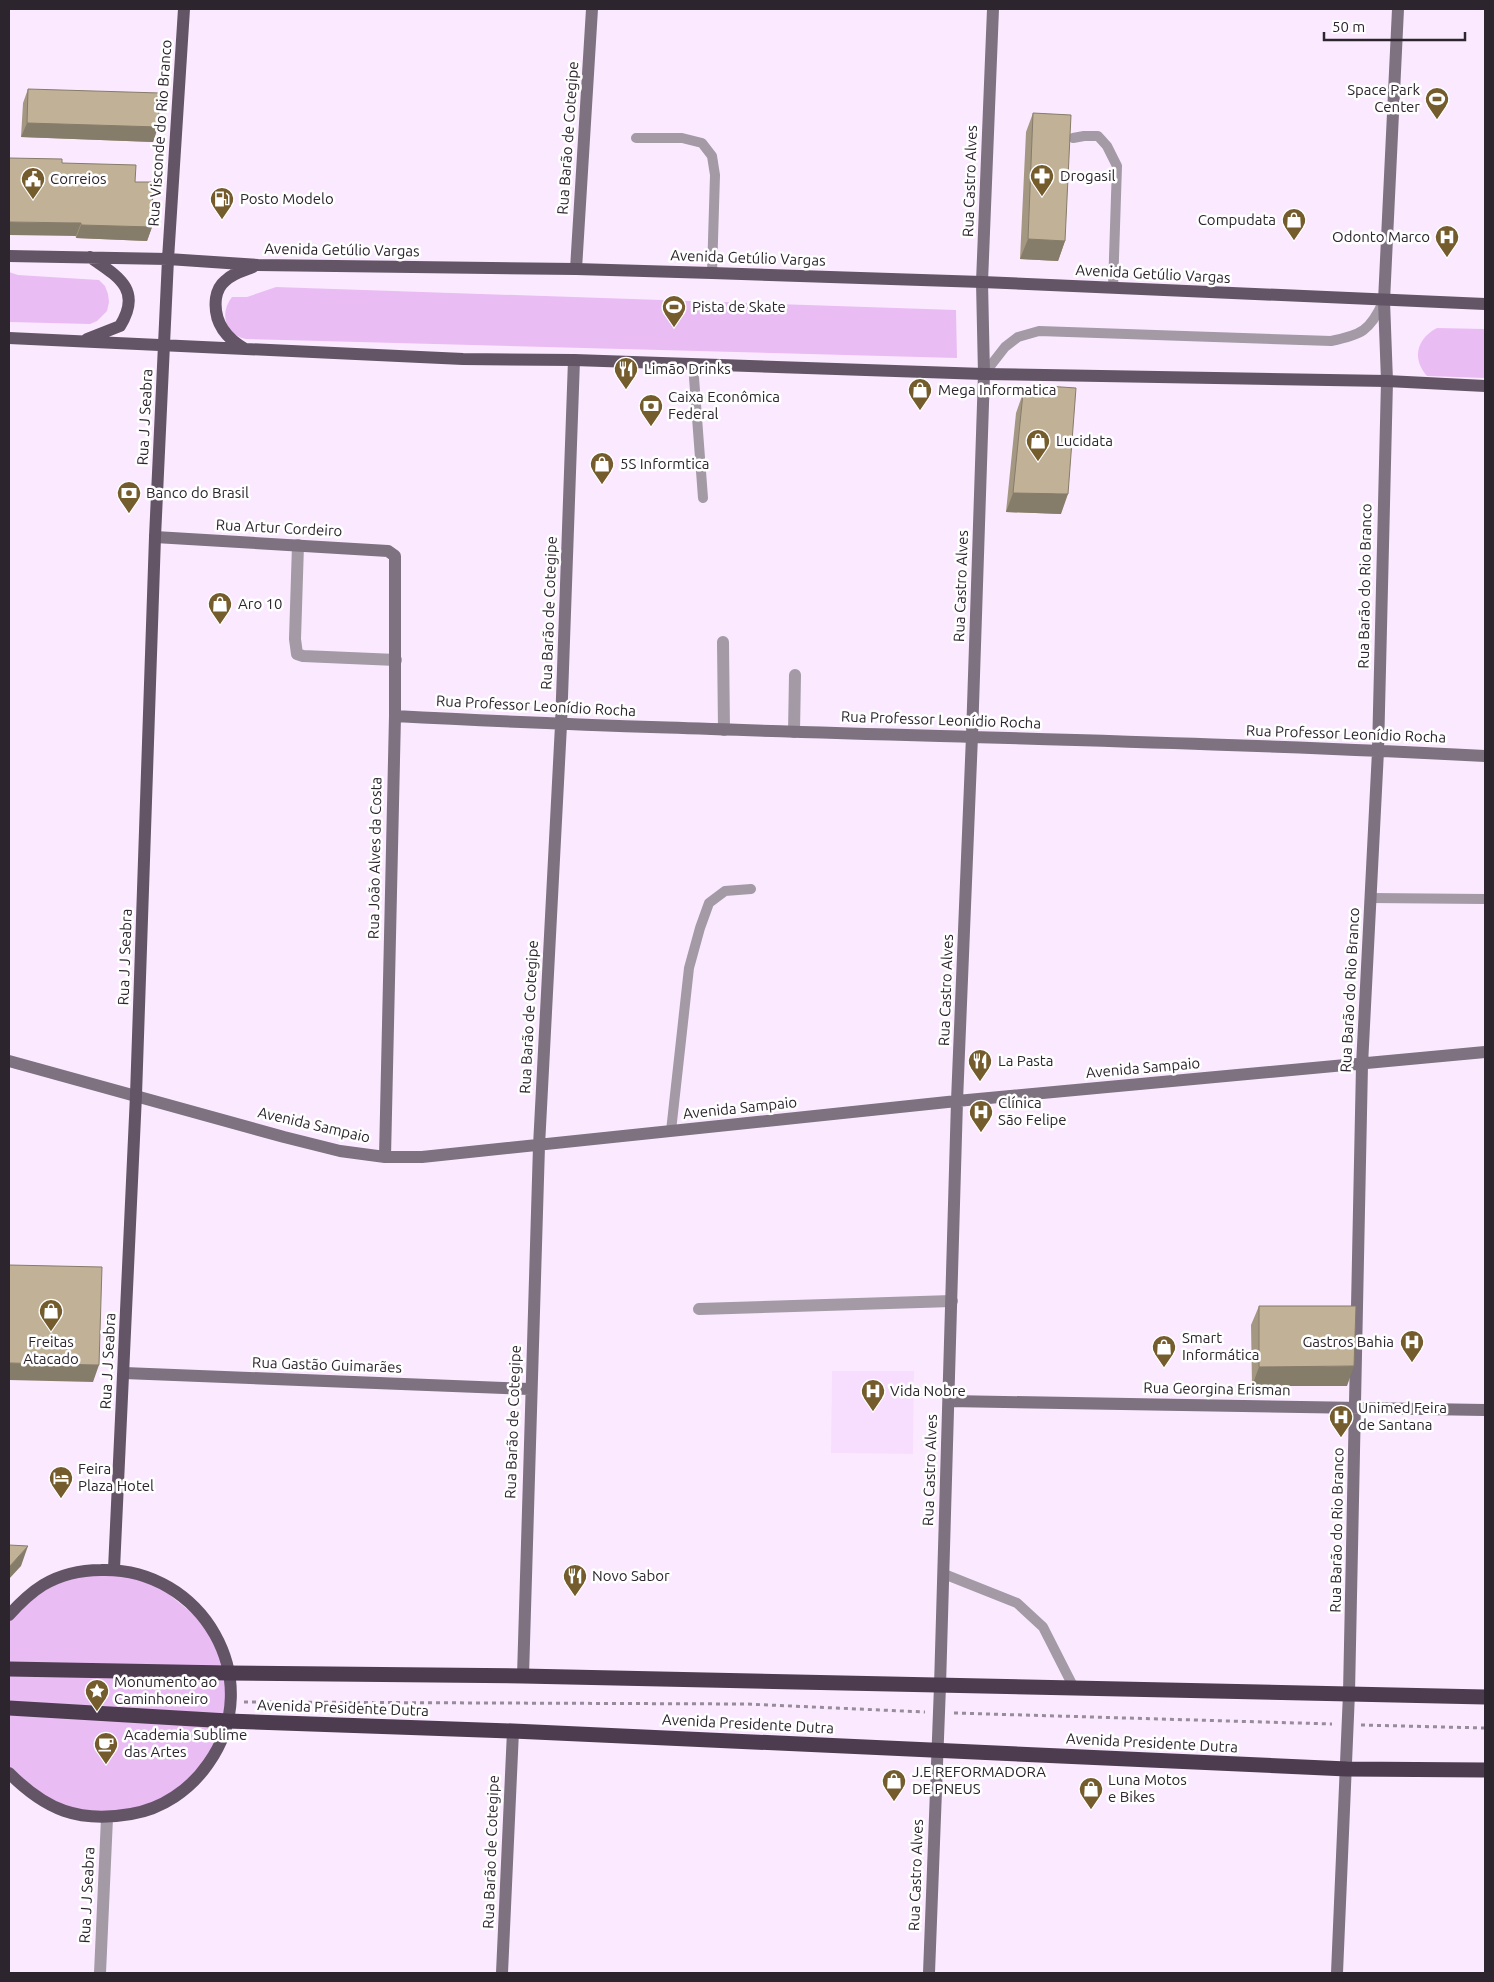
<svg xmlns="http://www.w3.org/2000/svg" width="1494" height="1982" viewBox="0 0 1494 1982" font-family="Ubuntu,sans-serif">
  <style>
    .built { fill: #f8defe }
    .green { fill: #eabcf4 }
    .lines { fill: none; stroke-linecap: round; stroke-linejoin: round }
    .path { stroke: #988b9a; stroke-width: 3; stroke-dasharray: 4 4; stroke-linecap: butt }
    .lane { stroke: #a39aa5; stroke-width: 10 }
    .street { stroke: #a39aa5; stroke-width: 12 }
    .secondary { stroke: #7e7180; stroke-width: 12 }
    .primary { stroke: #635466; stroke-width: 12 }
    .highway { stroke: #4d3c50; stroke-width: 15 }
    .wall { fill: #a59882 }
    .shaded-wall { fill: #867c6a }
    .building { fill: #c0b197; stroke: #867c6a }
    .labels { text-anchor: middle; stroke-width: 5; stroke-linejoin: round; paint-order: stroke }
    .poi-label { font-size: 15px; fill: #2d252e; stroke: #fff; text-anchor: start }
    .street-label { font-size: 15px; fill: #2d252e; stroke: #fff }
  </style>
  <rect width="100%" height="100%" fill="#fbeaff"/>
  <!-- built -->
  <path class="built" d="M 832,1371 L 914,1371 L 913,1454 L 831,1453 Z"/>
  <!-- green -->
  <path class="green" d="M 9,272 L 18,275 L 99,280 L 105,286 L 108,294 L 109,302 L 107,311 L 97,321 L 90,324 L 9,322 Z
    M 276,287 L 956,310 L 957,358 L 246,339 C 225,335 219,313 232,297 L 247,297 Z
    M 1437,328 L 1485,329 L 1485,378 L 1427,376 C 1412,359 1416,339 1437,328 Z
    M 66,1575 L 145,1575 L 213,1630 L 231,1702 L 201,1774 L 147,1811 L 78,1816 L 9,1773 L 9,1615 Z"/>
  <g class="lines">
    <!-- path -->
    <path class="path" d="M 244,1702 L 746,1704 L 925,1712
      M 954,1713 L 1332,1724
      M 1361,1725 L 1485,1728"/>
    <!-- lane -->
    <path class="lane" d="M 636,138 L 682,138 L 702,143 L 712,156 L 715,175 L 712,273
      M 1073,138 L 1084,136 L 1098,136 L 1107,146 L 1117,166 L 1113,288
      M 693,364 L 703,498
      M 984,374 L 1005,347 L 1018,337 L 1039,331 L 1331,341 C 1361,335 1370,331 1383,302
      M 1370,898 L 1485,899
      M 671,1131 L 689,968 L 700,928 L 709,903 L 725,891 L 751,889
      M 944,1574 L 1017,1603 L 1043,1627 L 1074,1688"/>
    <!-- street -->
    <path class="street" d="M 298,545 L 295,639 L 297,654 L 303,656 L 396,660
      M 723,642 L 724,730
      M 794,732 L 795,675
      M 699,1309 L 952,1301
      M 100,1973 L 107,1818"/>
    <!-- secondary -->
    <path class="secondary" d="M 576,269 L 592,9
      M 155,537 L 388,551 L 395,556 L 395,716 L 385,1157
      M 395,716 C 758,735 1122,737 1485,756
      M 9,1061 L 284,1137 L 340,1151 L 385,1157 L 422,1157 L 957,1101 L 1485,1052
      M 124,1373 L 530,1389
      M 949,1401 L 1485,1410
      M 523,1676 L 539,1146 L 561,725 L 574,360
      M 502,1973 L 513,1731
      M 929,1973 L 940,1686 L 957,1101 L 972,736 L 984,374 L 982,282 L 993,9
      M 1337,1973 L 1349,1693 L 1362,1065 L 1378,751 L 1387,381 L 1384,301 L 1398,9"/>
    <!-- primary -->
    <path class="primary" d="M 9,256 L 168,259 L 258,265 L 576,269 L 712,273 L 982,282 L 1485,304
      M 9,338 L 463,359 L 574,360 L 984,374 L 1387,381 L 1485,386
      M 87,339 L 120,326 C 143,289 117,276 90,257
      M 245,349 C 226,338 213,322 216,298 C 217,292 220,285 225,281 C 233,273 243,271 253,267
      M 114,1569 L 136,1095 L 155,537 L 168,259 L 184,9
      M 9,1615 C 19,1604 30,1593 43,1585 C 60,1575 81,1570 101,1570 C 202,1567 268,1680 208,1764 C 190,1790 162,1809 131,1814 C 78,1823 46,1810 9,1773"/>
    <!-- highway -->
    <path class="highway" d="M 9,1669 L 229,1673 L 523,1676 L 1485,1697
      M 9,1708 L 228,1721 L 513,1731 L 1347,1769 L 1485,1770"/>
  </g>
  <!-- wall -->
  <path class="wall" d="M 28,89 L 158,127 L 153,142 L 21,137 L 23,103 Z
    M 1033,113 L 1065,241 L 1058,261 L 1020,259 L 1026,132 Z
    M 62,163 L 135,182 L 152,227 L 147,241 L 76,238 Z
    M 1023,393 L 1061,514 L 1006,512 L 1016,413 Z
    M 1259,1306 L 1347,1386 L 1252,1386 L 1251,1325 Z"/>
  <!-- shaded-wall -->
  <path class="shaded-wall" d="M 27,123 L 158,127 L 153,142 L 21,137 Z
    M 9,222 L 81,223 L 76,236 L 9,235 Z
    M 81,225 L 152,227 L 147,241 L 76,238 Z
    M 1028,239 L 1065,241 L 1058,261 L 1020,259 Z
    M 1013,493 L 1068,494 L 1061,514 L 1006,512 Z
    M 9,1363 L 99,1365 L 93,1382 L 9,1380 Z
    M 1354,1366 L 1347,1386 L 1252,1386 L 1259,1367 Z
    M 28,1546 L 21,1566 L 9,1579 L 9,1567 Z"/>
  <!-- building -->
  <path class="building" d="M 28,89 L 160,93 L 158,127 L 27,123 Z
    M 1033,113 L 1071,115 L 1065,241 L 1028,239 Z
    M 9,158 L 62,159 L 62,163 L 136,165 L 135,182 L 153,182 L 152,227 L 81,225 L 81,223 L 9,222 Z
    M 1032,385 L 1076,388 L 1068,494 L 1013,493 L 1023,393 Z
    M 9,1265 L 102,1267 L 99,1365 L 9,1363 Z
    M 1259,1306 L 1356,1306 L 1354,1366 L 1259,1367 Z
    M 9,1545 L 28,1546 L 9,1567 Z"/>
  <!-- icons -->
  <defs>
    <g id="stadium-pin" transform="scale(1.25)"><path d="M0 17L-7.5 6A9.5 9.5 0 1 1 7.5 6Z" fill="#755c2d" stroke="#fff"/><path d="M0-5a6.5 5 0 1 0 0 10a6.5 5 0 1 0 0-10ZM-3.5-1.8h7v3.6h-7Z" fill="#fff"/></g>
    <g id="pharmacy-pin" transform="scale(1.25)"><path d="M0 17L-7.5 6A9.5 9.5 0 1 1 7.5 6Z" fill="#755c2d" stroke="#fff"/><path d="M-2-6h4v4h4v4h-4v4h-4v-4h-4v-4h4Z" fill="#fff"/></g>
    <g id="civic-pin" transform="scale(1.25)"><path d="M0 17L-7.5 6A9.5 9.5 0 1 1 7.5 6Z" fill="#755c2d" stroke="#fff"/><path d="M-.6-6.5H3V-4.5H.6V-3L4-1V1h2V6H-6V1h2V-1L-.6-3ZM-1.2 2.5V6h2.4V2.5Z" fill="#fff"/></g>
    <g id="fuel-pin" transform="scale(1.25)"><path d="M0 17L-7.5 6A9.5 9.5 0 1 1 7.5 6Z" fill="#755c2d" stroke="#fff"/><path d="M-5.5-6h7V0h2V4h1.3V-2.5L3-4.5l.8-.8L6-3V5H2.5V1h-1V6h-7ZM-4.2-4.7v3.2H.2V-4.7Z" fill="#fff"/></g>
    <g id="shop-pin" transform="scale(1.25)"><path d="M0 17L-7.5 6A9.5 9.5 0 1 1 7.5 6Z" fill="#755c2d" stroke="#fff"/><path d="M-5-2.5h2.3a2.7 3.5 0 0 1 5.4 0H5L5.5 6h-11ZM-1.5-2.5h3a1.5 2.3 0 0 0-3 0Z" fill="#fff"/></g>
    <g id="hospital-pin" transform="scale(1.25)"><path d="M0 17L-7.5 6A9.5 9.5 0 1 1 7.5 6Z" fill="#755c2d" stroke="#fff"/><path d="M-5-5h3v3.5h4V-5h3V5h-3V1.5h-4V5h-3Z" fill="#fff"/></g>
    <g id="restaurant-pin" transform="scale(1.25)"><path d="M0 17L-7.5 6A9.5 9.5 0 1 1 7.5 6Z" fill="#755c2d" stroke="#fff"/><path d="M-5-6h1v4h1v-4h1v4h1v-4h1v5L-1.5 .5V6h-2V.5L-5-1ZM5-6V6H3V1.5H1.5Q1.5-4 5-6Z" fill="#fff"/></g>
    <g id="bank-pin" transform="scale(1.25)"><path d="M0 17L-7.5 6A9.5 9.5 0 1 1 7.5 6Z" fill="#755c2d" stroke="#fff"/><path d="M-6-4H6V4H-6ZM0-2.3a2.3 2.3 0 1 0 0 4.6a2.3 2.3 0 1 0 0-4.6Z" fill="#fff"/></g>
    <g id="hotel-pin" transform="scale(1.25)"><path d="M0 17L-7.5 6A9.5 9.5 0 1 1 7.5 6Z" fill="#755c2d" stroke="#fff"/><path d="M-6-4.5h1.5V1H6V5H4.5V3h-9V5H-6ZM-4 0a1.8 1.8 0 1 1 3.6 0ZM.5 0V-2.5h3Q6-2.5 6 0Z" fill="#fff"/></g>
    <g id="sight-pin" transform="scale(1.25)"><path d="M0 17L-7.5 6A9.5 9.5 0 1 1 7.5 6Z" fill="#755c2d" stroke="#fff"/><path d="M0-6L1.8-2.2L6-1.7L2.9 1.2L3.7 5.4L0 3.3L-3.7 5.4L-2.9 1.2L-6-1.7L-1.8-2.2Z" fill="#fff"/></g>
    <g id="cafe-pin" transform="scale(1.25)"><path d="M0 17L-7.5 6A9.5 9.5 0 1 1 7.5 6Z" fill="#755c2d" stroke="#fff"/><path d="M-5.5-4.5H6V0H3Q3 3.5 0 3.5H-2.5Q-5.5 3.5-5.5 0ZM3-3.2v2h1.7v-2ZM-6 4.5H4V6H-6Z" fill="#fff"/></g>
  </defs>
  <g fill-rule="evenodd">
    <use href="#stadium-pin" x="1437" y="99"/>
    <use href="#pharmacy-pin" x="1042" y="176"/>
    <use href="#civic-pin" x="33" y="179"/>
    <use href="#fuel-pin" x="222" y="199"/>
    <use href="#shop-pin" x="1294" y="220"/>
    <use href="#hospital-pin" x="1447" y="237"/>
    <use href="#stadium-pin" x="674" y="307"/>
    <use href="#restaurant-pin" x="626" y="369"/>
    <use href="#shop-pin" x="920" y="390"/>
    <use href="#bank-pin" x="651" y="406"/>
    <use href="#shop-pin" x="1038" y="441"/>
    <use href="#shop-pin" x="602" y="464"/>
    <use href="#bank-pin" x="129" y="493"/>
    <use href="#shop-pin" x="220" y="604"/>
    <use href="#restaurant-pin" x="980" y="1061"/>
    <use href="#hospital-pin" x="981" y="1112"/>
    <use href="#shop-pin" x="51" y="1311"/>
    <use href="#hospital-pin" x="1412" y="1342"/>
    <use href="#shop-pin" x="1164" y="1347"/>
    <use href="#hospital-pin" x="873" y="1391"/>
    <use href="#hospital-pin" x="1341" y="1417"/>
    <use href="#hotel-pin" x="61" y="1478"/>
    <use href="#restaurant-pin" x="575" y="1576"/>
    <use href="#sight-pin" x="97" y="1691"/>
    <use href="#cafe-pin" x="106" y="1744"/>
    <use href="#shop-pin" x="894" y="1781"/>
    <use href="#shop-pin" x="1091" y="1789"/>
  </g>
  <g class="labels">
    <!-- poi labels -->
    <g class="poi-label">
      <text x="1420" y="95" text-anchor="end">Space Park<tspan x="1420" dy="17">Center</tspan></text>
      <text x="1060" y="181">Drogasil</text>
      <text x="50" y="184">Correios</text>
      <text x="240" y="204">Posto Modelo</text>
      <text x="1276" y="225" text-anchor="end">Compudata</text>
      <text x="1430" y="242" text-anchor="end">Odonto Marco</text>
      <text x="692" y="312">Pista de Skate</text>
      <text x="644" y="374">Limão Drinks</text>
      <text x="938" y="395">Mega Informatica</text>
      <text x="668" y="402">Caixa Econômica<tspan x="668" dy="17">Federal</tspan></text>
      <text x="1056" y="446">Lucidata</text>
      <text x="620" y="469">5S Informtica</text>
      <text x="146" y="498">Banco do Brasil</text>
      <text x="238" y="609">Aro 10</text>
      <text x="998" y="1066">La Pasta</text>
      <text x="998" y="1108">Clínica<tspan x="998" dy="17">São Felipe</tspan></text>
      <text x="1182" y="1343">Smart<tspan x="1182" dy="17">Informática</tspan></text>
      <text x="51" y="1347" text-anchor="middle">Freitas<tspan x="51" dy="17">Atacado</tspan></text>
      <text x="1394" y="1347" text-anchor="end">Gastros Bahia</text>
      <text x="890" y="1396">Vida Nobre</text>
      <text x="1358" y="1413">Unimed Feira<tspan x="1358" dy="17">de Santana</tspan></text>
      <text x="78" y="1474">Feira<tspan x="78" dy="17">Plaza Hotel</tspan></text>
      <text x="592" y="1581">Novo Sabor</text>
      <text x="114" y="1687">Monumento ao<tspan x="114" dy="17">Caminhoneiro</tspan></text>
      <text x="124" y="1740">Academia Sublime<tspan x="124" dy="17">das Artes</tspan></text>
      <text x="912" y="1777">J.E REFORMADORA<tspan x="912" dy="17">DE PNEUS</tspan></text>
      <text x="1108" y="1785">Luna Motos<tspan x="1108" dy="17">e Bikes</tspan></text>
    </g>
    <!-- street labels -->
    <g class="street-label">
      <text transform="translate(160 133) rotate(-86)" y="5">Rua Visconde do Rio Branco</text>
      <text transform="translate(568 138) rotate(-86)" y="5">Rua Barão de Cotegipe</text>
      <text transform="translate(970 181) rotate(-88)" y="5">Rua Castro Alves</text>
      <text transform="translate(342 250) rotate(1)" y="5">Avenida Getúlio Vargas</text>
      <text transform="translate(748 258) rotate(2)" y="5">Avenida Getúlio Vargas</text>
      <text transform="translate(1153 274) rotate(3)" y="5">Avenida Getúlio Vargas</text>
      <text transform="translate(145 417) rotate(-87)" y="5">Rua J J Seabra</text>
      <text transform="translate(279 528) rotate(3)" y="5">Rua Artur Cordeiro</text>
      <text transform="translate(961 586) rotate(-88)" y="5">Rua Castro Alves</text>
      <text transform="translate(1365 586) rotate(-89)" y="5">Rua Barão do Rio Branco</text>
      <text transform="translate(549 613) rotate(-88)" y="5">Rua Barão de Cotegipe</text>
      <text transform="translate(536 706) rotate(3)" y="5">Rua Professor Leonídio Rocha</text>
      <text transform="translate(941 720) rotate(2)" y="5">Rua Professor Leonídio Rocha</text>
      <text transform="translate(1346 734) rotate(2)" y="5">Rua Professor Leonídio Rocha</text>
      <text transform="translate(375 858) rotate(-89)" y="5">Rua João Alves da Costa</text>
      <text transform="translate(125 957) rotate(-88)" y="5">Rua J J Seabra</text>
      <text transform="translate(946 990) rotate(-88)" y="5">Rua Castro Alves</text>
      <text transform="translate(1350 990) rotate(-87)" y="5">Rua Barão do Rio Branco</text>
      <text transform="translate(529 1017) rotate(-87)" y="5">Rua Barão de Cotegipe</text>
      <text transform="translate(1143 1068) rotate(-5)" y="5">Avenida Sampaio</text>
      <text transform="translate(740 1108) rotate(-6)" y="5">Avenida Sampaio</text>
      <text transform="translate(314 1125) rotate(13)" y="5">Avenida Sampaio</text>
      <text transform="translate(108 1361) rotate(-87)" y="5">Rua J J Seabra</text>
      <text transform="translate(327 1365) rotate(2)" y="5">Rua Gastão Guimarães</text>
      <text transform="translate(1217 1389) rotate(1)" y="5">Rua Georgina Erisman</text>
      <text transform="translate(513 1422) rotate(-88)" y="5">Rua Barão de Cotegipe</text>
      <text transform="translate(930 1470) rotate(-88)" y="5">Rua Castro Alves</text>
      <text transform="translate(1337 1530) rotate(-89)" y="5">Rua Barão do Rio Branco</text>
      <text transform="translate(343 1708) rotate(2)" y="5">Avenida Presidente Dutra</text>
      <text transform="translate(748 1724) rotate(3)" y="5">Avenida Presidente Dutra</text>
      <text transform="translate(1152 1743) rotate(3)" y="5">Avenida Presidente Dutra</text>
      <text transform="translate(491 1852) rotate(-88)" y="5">Rua Barão de Cotegipe</text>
      <text transform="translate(916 1875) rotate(-88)" y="5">Rua Castro Alves</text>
      <text transform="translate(87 1895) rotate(-87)" y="5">Rua J J Seabra</text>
    </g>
  </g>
  <!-- border -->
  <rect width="1494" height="1982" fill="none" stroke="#2d252e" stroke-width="20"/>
  <!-- scale -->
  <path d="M1324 32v8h141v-8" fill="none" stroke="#2d252e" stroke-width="2.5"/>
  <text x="1332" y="32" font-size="15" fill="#2d252e" stroke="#ffffff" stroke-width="4" paint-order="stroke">50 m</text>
</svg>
